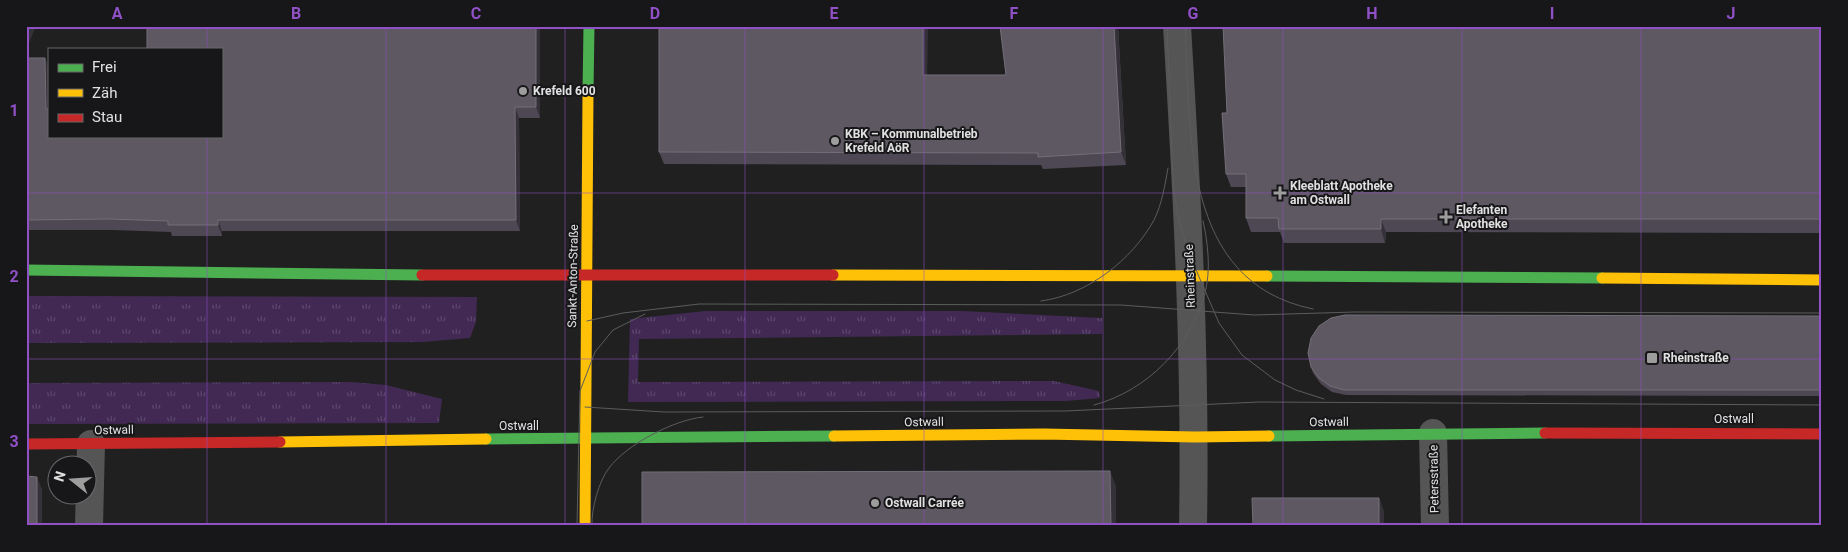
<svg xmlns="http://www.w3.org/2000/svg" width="1848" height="552" viewBox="0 0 1848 552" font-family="Roboto,sans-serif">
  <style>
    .grass { fill: url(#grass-tufts) }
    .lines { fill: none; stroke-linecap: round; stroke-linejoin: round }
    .street { stroke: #555; stroke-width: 28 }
    .fast { stroke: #4caf50; stroke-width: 11 }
    .slow { stroke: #ffc107; stroke-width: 11 }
    .jam { stroke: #c62828; stroke-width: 11 }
    .tram { stroke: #5b5c5c; stroke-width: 1 }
    .wall { fill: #4e4854 }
    .shaded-wall { fill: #353139 }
    .building { fill: #5e5863; stroke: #736e77 }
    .grid { fill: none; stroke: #9050c6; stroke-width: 1; stroke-opacity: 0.55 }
    .poi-dot { fill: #9e9d9e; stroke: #171618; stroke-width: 2 }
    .labels { text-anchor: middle; stroke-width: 4; stroke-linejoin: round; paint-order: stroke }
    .poi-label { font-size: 12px; font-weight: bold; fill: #e2e1e2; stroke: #171618; text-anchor: start }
    .street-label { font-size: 12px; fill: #e2e1e2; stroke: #171618 }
    .neatline { fill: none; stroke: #9050c6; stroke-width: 2 }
    .grid-label { font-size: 16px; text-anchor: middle; font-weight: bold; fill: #9050c6 }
  </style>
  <defs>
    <pattern id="grass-tufts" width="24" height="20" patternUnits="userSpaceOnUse" patternTransform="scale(1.25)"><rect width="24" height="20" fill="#412954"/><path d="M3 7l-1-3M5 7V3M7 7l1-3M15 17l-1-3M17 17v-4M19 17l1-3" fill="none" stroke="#5c486c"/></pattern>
  </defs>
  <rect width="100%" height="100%" fill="#202020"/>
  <!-- grass -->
  <path class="grass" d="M 26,296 L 477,297 L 476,322 L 470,338 L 422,342 L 26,343 Z
    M 705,311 L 963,311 L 1102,318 L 1102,334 L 639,339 L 638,382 L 1054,381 L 1099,391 L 1100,398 L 1066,401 L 628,402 L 630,319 Z
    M 351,382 L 386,385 L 442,399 L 439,423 L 26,424 L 26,383 Z"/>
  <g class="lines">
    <!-- street -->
    <path class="street" d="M 1177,26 C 1187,193 1196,359 1193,526
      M 1433,433 L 1435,526
      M 89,526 L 91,444"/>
    <!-- fast -->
    <path class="fast" d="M 588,92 L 589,26
      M 26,270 L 422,275
      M 1267,276 L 1602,278
      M 1269,436 L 1545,433
      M 486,439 L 834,436"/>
    <!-- slow -->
    <path class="slow" d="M 833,275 L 1267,276
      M 1602,278 L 1822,280
      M 834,436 L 1044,434 L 1195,437 L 1269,436
      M 280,442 L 486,439
      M 585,526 L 588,92"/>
    <!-- jam -->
    <path class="jam" d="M 422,275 L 833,275
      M 1545,433 L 1822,434
      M 26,444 L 280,442"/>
    <!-- tram -->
    <path class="tram" d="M 1167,26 L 1173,181 L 1177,211 L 1187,249 L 1219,323 L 1242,355 L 1275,380 L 1296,390 L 1324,399
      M 1185,26 C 1191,131 1180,282 1313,309
      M 1041,301 C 1087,295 1132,260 1154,220 C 1162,204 1165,185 1168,168
      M 587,321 L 623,313 L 699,304 L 1121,305 L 1254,315 L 1355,312 L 1822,313
      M 1094,405 C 1147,391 1191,346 1205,293 C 1211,270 1208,243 1203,221
      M 585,407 L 664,412 L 1065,411 L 1259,402 L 1822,405
      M 577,526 L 580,391 L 595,352 L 613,330 L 645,314
      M 592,526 C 591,509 599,481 609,468 C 627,444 674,420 703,417"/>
  </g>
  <!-- wall -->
  <path class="wall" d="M 147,26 L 540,26 L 540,118 L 519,118 L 520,231 L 222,231 L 222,236 L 172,236 L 171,232 L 113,230 L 26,230 L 26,58 L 49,136 L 221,136 Z
    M 1000,26 L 1118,26 L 1126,165 L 1043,169 L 1041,165 L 664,164 L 659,152 L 927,75 L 1006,75 Z
    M 1822,26 L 1822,233 L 1386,232 L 1385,243 L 1284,243 L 1280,232 L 1251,232 L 1246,218 L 1246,187 L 1231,187 L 1226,174 L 1227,113 Z
    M 1822,316 L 1822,396 L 1346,395 L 1332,392 L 1321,384 L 1313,373 L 1311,367 Z"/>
  <!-- shaded-wall -->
  <path class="shaded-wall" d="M 27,26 L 36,26 L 26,50 L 26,29 Z
    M 536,26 L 540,26 L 540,118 L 536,107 Z
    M 923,26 L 928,26 L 927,87 L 923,75 Z
    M 1114,26 L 1118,26 L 1126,165 L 1121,152 Z
    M 45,58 L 49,68 L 49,117 L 46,109 Z
    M 515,107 L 519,118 L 520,231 L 516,220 Z
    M 1381,219 L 1386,232 L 1385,243 L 1381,229 Z
    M 218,220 L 222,231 L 222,236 L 218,225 Z
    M 1110,471 L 1116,486 L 1116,526 L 1111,526 Z
    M 37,477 L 42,489 L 42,526 L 37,526 Z
    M 1379,498 L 1384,511 L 1384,526 L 1379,526 Z"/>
  <!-- building -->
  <path class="building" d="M 147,26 L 536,26 L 536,107 L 515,107 L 516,220 L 218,220 L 218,225 L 168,225 L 168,221 L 109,219 L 26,220 L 26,58 L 45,58 L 46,109 L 49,109 L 49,136 L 221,136 L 221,49 L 147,49 Z
    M 659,26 L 923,26 L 923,75 L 1006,75 L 1000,26 L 1114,26 L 1121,152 L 1038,157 L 1038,153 L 659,152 Z
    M 1223,26 L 1822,26 L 1822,219 L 1381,219 L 1381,229 L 1279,229 L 1278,218 L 1246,218 L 1246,174 L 1226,174 L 1222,113 L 1227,113 Z
    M 1345,315 L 1822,316 L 1822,390 L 1344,390 L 1330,386 L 1319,378 L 1311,367 L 1308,353 L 1311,338 L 1319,326 L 1331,318 Z
    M 1110,471 L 1111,526 L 642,526 L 642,472 Z
    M 26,476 L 37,477 L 37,526 L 26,526 Z
    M 1252,498 L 1379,498 L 1379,526 L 1253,526 Z"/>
  <!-- grid -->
  <path class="grid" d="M 207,26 L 207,49M 386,26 L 386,526M 565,26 L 565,526M 745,26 L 745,526M 924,26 L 924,526M 1103,26 L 1103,526M 1283,26 L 1283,526M 1462,26 L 1462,526M 1641,26 L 1641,526M 207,136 L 207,526M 26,193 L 1822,193M 26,359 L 1822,359"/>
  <!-- markers -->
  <g class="poi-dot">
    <circle cx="523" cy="91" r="5"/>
    <circle cx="835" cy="141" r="5"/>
    <path d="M1277.5 185.5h5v5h5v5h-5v5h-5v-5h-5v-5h5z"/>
    <path d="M1443.5 209.5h5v5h5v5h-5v5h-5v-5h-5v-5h5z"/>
    <rect x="1646" y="352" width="12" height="12" rx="2.5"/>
    <circle cx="875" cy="503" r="5"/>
  </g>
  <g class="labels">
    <!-- poi labels -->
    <g class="poi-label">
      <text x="533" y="95">Krefeld 600</text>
      <text x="845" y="138">KBK – Kommunalbetrieb<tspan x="845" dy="14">Krefeld AöR</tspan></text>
      <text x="1290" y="190">Kleeblatt Apotheke<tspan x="1290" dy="14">am Ostwall</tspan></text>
      <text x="1456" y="214">Elefanten<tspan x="1456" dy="14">Apotheke</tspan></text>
      <text x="1663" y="362">Rheinstraße</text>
      <text x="885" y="507">Ostwall Carrée</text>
    </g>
    <!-- street labels -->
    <g class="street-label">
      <text transform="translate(573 276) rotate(-89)" y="4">Sankt-Anton-Straße</text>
      <text transform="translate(1190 276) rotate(-92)" y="4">Rheinstraße</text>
      <text x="1734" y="423">Ostwall</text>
      <text transform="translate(924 422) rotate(-1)" y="4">Ostwall</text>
      <text transform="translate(1329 422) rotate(-1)" y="4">Ostwall</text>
      <text x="519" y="430">Ostwall</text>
      <text transform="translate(114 430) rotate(-1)" y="4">Ostwall</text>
      <text transform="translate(1434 479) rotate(-91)" y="4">Petersstraße</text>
    </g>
  </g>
  <!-- border -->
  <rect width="1848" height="552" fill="none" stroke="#171618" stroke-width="55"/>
  <!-- legend -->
  <rect x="48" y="48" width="175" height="90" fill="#171618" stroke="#686769"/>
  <rect x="58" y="64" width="25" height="8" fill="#4caf50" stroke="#686769"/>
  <text x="92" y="72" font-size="15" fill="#e2e1e2">Frei</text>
  <rect x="58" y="89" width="25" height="8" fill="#ffc107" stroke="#686769"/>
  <text x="92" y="98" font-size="15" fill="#e2e1e2">Zäh</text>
  <rect x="58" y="114" width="25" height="8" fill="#c62828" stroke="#686769"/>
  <text x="92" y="122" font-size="15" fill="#e2e1e2">Stau</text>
  <!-- north arrow -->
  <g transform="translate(72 480) rotate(287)"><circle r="24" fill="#171618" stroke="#686769"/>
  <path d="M0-4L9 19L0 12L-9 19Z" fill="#9e9d9e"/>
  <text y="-8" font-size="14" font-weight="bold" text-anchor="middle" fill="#e2e1e2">N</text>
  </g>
  <rect x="28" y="28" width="1792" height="496" class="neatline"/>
  <g class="grid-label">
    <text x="117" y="19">A</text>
    <text x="296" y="19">B</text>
    <text x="476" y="19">C</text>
    <text x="655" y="19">D</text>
    <text x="834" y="19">E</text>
    <text x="1014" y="19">F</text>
    <text x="1193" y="19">G</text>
    <text x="1372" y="19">H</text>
    <text x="1552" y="19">I</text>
    <text x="1731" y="19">J</text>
    <text x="14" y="116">1</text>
    <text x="14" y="282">2</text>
    <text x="14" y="447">3</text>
  </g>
</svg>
